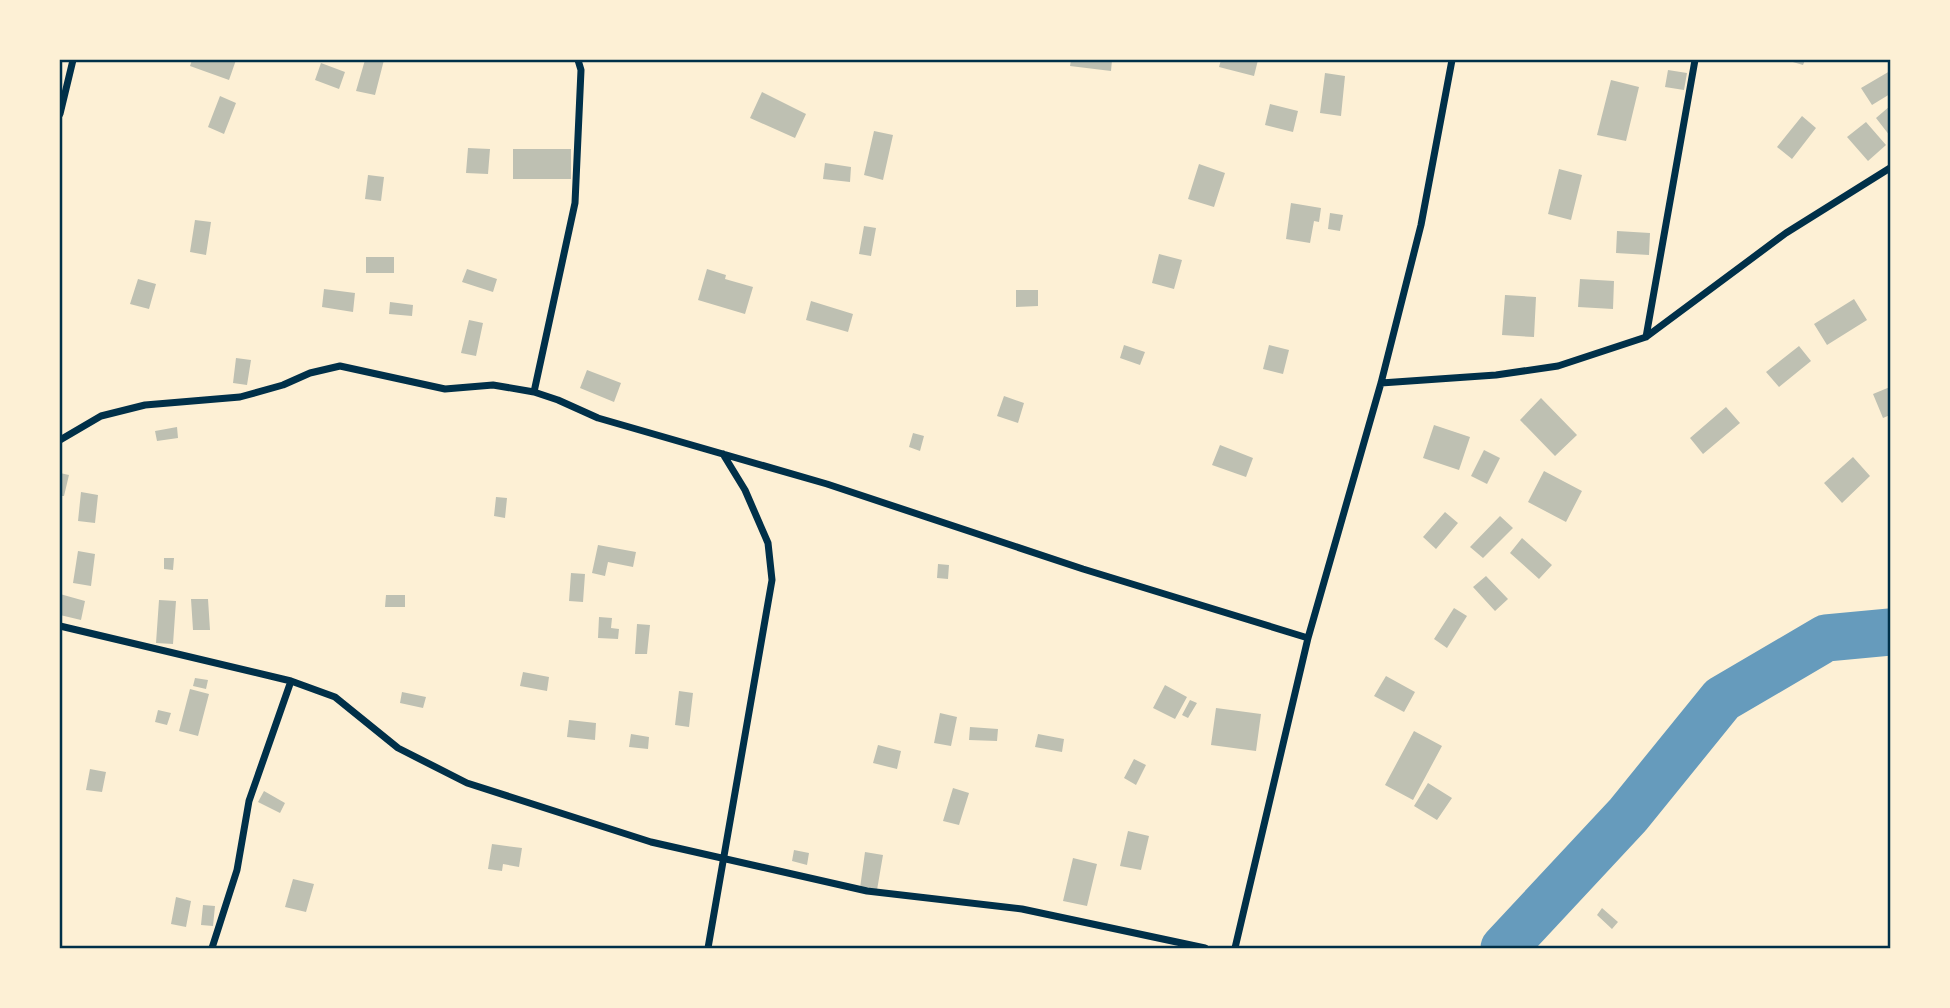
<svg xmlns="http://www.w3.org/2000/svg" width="1950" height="1008" viewBox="0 0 1950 1008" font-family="'Asap Condensed',sans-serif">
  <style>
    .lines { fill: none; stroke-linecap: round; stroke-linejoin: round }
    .river { stroke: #669bbc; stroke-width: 47 }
    .building { fill: #bec0b2 }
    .minor { stroke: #003049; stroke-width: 7 }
    .neatline { fill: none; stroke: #003049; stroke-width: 2.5 }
  </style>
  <rect width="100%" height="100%" fill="#fdf0d5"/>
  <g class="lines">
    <!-- river -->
    <path class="river" d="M 1504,948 L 1628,815 L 1722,699 L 1826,638 L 1890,632"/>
  </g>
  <!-- building -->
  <path class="building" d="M 192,60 L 236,60 L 229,80 L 190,66 Z
    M 365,60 L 384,60 L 375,95 L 356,91 Z
    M 1071,60 L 1112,60 L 1111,71 L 1070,66 Z
    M 1221,60 L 1258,60 L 1254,76 L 1219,67 Z
    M 1786,60 L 1805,60 L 1803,65 Z
    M 321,63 L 345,72 L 339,89 L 315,80 Z
    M 1668,70 L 1687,73 L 1684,90 L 1665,87 Z
    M 1890,71 L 1890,94 L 1872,105 L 1861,88 Z
    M 1325,73 L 1345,76 L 1341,116 L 1320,113 Z
    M 1611,80 L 1639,87 L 1626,141 L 1597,135 Z
    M 762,92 L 806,114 L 795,138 L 750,118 Z
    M 220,96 L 236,103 L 224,134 L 208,127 Z
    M 1270,104 L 1298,111 L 1293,132 L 1265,125 Z
    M 1890,106 L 1890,136 L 1876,118 Z
    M 1802,116 L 1816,128 L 1792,159 L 1777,147 Z
    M 1866,122 L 1886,145 L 1868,161 L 1847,137 Z
    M 874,131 L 893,135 L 883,180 L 864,175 Z
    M 468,148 L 490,149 L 488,174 L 466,173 Z
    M 513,149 L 571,149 L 571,179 L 513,179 Z
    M 825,163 L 851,167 L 850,182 L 823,179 Z
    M 1199,164 L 1225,173 L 1214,207 L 1188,199 Z
    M 1559,169 L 1582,175 L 1571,220 L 1548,214 Z
    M 368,175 L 384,177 L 381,201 L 365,199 Z
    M 1291,203 L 1321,208 L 1319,222 L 1314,221 L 1310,243 L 1286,239 Z
    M 1330,213 L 1343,215 L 1340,231 L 1328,229 Z
    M 195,220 L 211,222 L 206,255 L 190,252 Z
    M 864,226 L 876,228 L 871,256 L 859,254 Z
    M 1617,231 L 1650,233 L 1649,255 L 1616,253 Z
    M 1159,254 L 1182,260 L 1174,289 L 1152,283 Z
    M 366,257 L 394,257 L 394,273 L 366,273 Z
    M 467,269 L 497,279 L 493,292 L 462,282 Z
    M 707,269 L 726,275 L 725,279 L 753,287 L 745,314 L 698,300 Z
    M 138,279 L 156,284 L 149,309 L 130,304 Z
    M 1580,279 L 1614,281 L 1613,309 L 1578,307 Z
    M 324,289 L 355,293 L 353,312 L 322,307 Z
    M 1016,290 L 1038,290 L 1038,306 L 1016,307 Z
    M 1505,295 L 1536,297 L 1534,337 L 1502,335 Z
    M 1854,299 L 1867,320 L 1827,345 L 1814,324 Z
    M 811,301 L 853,314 L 848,332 L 806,320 Z
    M 390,302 L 413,305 L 412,316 L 389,314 Z
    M 469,320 L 483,323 L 476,356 L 461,353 Z
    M 1124,345 L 1145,352 L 1140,365 L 1120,358 Z
    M 1269,345 L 1289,350 L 1283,374 L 1263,369 Z
    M 1799,346 L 1811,361 L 1779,387 L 1766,372 Z
    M 236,358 L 251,360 L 247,385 L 233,383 Z
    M 587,370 L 621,383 L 614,402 L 580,388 Z
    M 1890,387 L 1890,415 L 1883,418 L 1873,394 Z
    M 1004,396 L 1024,403 L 1018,423 L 997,416 Z
    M 1541,398 L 1577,435 L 1555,456 L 1520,420 Z
    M 1726,407 L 1740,423 L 1703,454 L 1690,438 Z
    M 1434,425 L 1470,437 L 1459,470 L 1423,458 Z
    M 177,427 L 178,438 L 157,441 L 155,431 Z
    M 913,433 L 924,436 L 920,451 L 909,447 Z
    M 1220,445 L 1253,458 L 1246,477 L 1212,465 Z
    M 1484,450 L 1500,458 L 1487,484 L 1471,476 Z
    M 1853,457 L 1870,476 L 1842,503 L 1824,483 Z
    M 1544,471 L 1582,491 L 1566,522 L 1528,502 Z
    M 60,473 L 69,475 L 64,496 L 60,496 Z
    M 81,492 L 98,495 L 95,523 L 78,521 Z
    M 496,497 L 507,498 L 505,518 L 494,516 Z
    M 1445,512 L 1458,523 L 1436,549 L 1423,537 Z
    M 1500,516 L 1513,528 L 1483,558 L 1470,547 Z
    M 1522,538 L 1552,565 L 1539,579 L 1510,553 Z
    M 598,545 L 636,552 L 633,567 L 608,562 L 605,576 L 592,573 Z
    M 78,551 L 95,554 L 91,586 L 73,583 Z
    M 164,558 L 174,558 L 173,570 L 164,569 Z
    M 938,564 L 949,565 L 948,579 L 937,578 Z
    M 571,573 L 585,574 L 583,602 L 569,601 Z
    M 1486,576 L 1508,599 L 1495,611 L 1473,587 Z
    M 60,594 L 85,601 L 81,620 L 60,615 Z
    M 386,595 L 405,595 L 405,607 L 385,607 Z
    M 191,599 L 208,599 L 210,630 L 193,630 Z
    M 159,600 L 176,601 L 173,644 L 156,643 Z
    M 1454,608 L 1467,616 L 1447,648 L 1434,639 Z
    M 599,617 L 612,618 L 611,628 L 619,629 L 618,639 L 598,638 Z
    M 637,624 L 650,625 L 647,654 L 635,654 Z
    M 523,672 L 549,677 L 547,691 L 520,686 Z
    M 1386,676 L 1415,692 L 1404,712 L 1374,696 Z
    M 195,678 L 208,680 L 206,689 L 193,686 Z
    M 1165,685 L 1187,697 L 1175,719 L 1153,708 Z
    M 190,689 L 209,694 L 198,736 L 179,731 Z
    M 679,691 L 693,693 L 689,727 L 675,725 Z
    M 402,692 L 426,697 L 423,708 L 400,703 Z
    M 1190,700 L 1197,703 L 1188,718 L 1182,715 Z
    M 1216,708 L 1261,714 L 1256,751 L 1211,745 Z
    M 158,710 L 171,713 L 167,725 L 155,722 Z
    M 940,713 L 957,717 L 951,746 L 934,743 Z
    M 569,720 L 596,723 L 595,740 L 567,737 Z
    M 970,727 L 998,729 L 997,741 L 969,740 Z
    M 1414,731 L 1442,746 L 1413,800 L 1385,785 Z
    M 631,734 L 649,737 L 648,749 L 629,747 Z
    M 1038,734 L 1064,739 L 1062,752 L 1035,747 Z
    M 878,745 L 901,751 L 897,769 L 873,763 Z
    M 1134,759 L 1146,765 L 1136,785 L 1124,778 Z
    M 90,769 L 106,772 L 102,792 L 86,790 Z
    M 1428,783 L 1452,798 L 1437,820 L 1414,806 Z
    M 953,788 L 969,793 L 959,825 L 943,821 Z
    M 264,791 L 285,803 L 280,813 L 258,802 Z
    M 1128,831 L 1149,836 L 1141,870 L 1120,866 Z
    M 492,844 L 522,848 L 519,867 L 503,864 L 502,871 L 488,869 Z
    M 794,850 L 809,853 L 807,865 L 792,861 Z
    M 865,852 L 883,855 L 877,890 L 860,888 Z
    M 1073,858 L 1097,864 L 1087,906 L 1063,901 Z
    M 293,879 L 314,884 L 306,912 L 285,907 Z
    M 176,897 L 191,901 L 186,927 L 171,924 Z
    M 203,905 L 215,906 L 213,926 L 201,925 Z
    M 1602,908 L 1618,922 L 1612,929 L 1597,915 Z"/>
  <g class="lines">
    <!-- minor -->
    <path class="minor" d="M 60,114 L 73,60
      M 1646,337 L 1695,60
      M 1381,383 L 1496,375 L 1558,366 L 1646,337 L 1786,233 L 1890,168
      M 534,392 L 575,203 L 581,70 L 578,60
      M 60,440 L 101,416 L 145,405 L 240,397 L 283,385 L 310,373 L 340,366 L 445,389 L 493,385 L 534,392 L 558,400 L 598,418 L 827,484 L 1083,569 L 1308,638
      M 60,626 L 291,681 L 335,697 L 398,748 L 467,783 L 651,842 L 867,891 L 1022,909 L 1205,948
      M 212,948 L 237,870 L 249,801 L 291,681
      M 708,948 L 772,580 L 768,543 L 745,490 L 723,454
      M 1235,948 L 1308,638 L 1381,383 L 1421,225 L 1452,60"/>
  </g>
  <!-- border -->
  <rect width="1950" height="1008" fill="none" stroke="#fdf0d5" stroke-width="122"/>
  <rect x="61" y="61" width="1828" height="886" class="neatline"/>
</svg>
